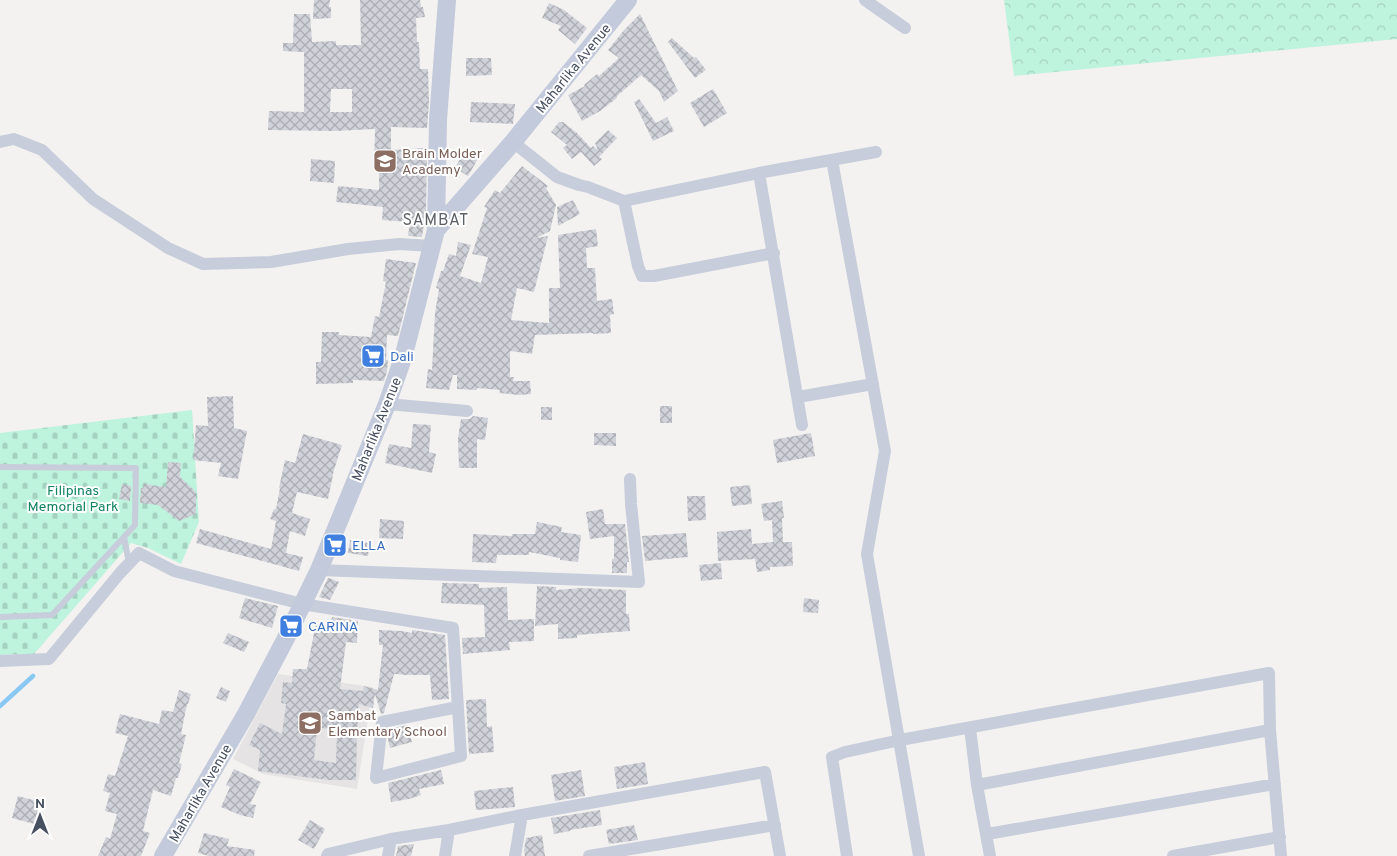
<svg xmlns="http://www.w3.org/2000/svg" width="1397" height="856" viewBox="0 0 1397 856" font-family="Overpass,sans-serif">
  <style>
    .education { fill: #e5e3e3 }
    .forest { fill: url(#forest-crowns) }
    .cemetery { fill: url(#cemetery-stones) }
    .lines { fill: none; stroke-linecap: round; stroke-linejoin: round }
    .stream { stroke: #88c8f3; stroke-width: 4.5 }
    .building { fill: url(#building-cross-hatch); fill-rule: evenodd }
    .service { stroke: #c7cdda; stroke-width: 6 }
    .minor { stroke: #c7cdda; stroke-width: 12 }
    .secondary { stroke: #c3cadb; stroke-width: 18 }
    .labels { text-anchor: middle; stroke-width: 4; stroke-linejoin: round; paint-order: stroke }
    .street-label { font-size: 14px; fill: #475060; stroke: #fff }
    .education-label { font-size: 14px; fill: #785e54; stroke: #fff; text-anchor: start }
    .shop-label { font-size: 14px; fill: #366cbe; stroke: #fff; text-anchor: start }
    .park-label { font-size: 14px; fill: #118360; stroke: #fff }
    .quarter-label { font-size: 16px; letter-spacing: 1px; fill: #5d6067; stroke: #fff }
  </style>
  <defs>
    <pattern id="forest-crowns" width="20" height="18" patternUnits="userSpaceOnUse" patternTransform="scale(1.25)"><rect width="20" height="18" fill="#bef3dd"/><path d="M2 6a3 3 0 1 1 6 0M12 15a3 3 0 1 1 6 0" fill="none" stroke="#a5d2c0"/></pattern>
    <pattern id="cemetery-stones" width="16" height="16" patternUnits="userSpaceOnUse" patternTransform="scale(1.25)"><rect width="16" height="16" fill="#bef3dd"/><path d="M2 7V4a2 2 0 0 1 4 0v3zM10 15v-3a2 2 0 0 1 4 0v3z" fill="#a5d2c0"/></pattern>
    <pattern id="building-cross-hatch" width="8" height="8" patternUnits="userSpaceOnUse" patternTransform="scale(1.25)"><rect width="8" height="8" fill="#d0d2d9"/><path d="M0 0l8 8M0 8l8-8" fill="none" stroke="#abadb3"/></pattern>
  </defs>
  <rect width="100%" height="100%" fill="#f4f2f1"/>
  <!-- education -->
  <path class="education" d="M 278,674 L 373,687 L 357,789 L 263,774 L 233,759 Z"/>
  <!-- forest -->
  <path class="forest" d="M 1004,0 L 1397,0 L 1397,39 L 1014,76 Z"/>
  <!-- cemetery -->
  <path class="cemetery" d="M 192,410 L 199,522 L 181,564 L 148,548 L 131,543 L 34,654 L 0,655 L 0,433 Z"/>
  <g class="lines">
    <!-- stream -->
    <path class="stream" d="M 0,706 L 33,676"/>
  </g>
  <!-- building -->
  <path class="building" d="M 314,0 L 330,0 L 329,7 L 331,7 L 331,18 L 313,19 Z
    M 360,0 L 420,0 L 421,7 L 423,7 L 425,17 L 416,18 L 417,42 L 419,42 L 420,69 L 428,69 L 429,102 L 427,128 L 391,127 L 391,150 L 427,148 L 426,213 L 422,237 L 408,236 L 410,222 L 382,220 L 383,207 L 336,202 L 338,186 L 379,190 L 379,166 L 374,166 L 375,129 L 334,131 L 268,130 L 269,111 L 304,112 L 304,52 L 283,51 L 283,43 L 293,43 L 294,14 L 310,14 L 312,42 L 336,41 L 336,45 L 361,45 ZM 331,89 L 352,89 L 352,112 L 330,112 Z
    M 549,3 L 564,10 L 587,28 L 575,44 L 558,30 L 561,26 L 542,18 Z
    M 640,14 L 678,91 L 664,102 L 659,91 L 641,75 L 616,97 L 617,98 L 600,111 L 582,121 L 568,95 L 585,86 L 584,85 L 597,74 L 599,76 L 619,58 L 608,50 L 624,30 Z
    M 672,38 L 694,58 L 696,57 L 706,70 L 695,78 L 668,42 Z
    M 466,58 L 491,58 L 492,75 L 466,76 Z
    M 713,89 L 727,113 L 704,127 L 690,103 Z
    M 639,99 L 656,123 L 667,117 L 674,131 L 653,141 L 634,102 Z
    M 471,102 L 515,104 L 513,124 L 470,122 Z
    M 559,122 L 563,122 L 577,133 L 591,148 L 593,146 L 598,150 L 595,143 L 608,130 L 617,138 L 599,157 L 602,159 L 594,166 L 581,152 L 572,159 L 563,148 L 567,145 L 551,132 Z
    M 465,150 L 479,157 L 468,176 L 455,168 Z
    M 311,159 L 335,161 L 334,183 L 310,181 Z
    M 522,166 L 548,186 L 546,188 L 556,205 L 550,231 L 536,238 L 548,236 L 534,292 L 517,288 L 511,320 L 549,323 L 549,288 L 560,288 L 558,235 L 596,229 L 598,246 L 586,248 L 587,268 L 595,268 L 597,301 L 612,299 L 614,314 L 610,315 L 611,333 L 593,334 L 593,333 L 535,335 L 532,354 L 510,351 L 510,377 L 514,377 L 513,381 L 530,381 L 531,394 L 519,395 L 499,393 L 500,390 L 477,388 L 477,390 L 457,389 L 457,375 L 453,375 L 449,390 L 426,388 L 428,369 L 432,370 L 435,313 L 439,289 L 436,288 L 441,271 L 443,271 L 449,254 L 456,256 L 458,242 L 471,245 L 460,276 L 481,283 L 488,257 L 472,254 L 487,208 L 484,207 L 495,190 L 500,193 Z
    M 573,200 L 580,214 L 558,226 L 557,207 Z
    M 386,259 L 416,263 L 398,336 L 387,335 L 386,360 L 388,360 L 387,371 L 384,381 L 353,380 L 353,383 L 316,384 L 316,362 L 321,362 L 322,332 L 339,332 L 339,335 L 371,337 L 375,316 L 379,317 L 386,282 L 383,281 Z
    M 233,396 L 234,428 L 247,431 L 238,479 L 218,476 L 221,463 L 193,460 L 196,425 L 208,426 L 207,397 Z
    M 660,406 L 672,406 L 672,423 L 660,423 Z
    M 541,407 L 552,407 L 552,420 L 541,420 Z
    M 473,416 L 488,418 L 485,440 L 477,439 L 477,468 L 459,468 L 458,438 L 461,419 L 470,419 Z
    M 413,424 L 431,425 L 429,452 L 436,454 L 432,473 L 385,463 L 389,444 L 411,448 Z
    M 594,433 L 616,433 L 616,446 L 594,445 Z
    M 811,433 L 815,456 L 777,463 L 773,440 Z
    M 303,434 L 342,445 L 334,470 L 328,499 L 297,492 L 292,513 L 310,519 L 305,536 L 290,531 L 286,553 L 303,557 L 299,571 L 196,543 L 200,529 L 271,549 L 276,521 L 270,519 L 274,509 L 276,509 L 280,488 L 279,488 L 285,460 L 295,463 Z
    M 168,462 L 181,463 L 180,477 L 196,492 L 196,514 L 179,521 L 158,505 L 140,503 L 141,488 L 143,488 L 144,484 L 166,487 Z
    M 122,484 L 131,486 L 130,501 L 119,499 Z
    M 750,485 L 752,504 L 732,506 L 730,487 Z
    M 687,496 L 705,496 L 706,520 L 688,521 Z
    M 782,501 L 784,518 L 782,518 L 783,542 L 792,542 L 793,566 L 770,567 L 770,570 L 757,572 L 755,559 L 718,561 L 717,532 L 751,529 L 752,544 L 773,542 L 772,520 L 764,521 L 761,504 Z
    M 603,509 L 605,524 L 625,524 L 629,562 L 627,562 L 627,573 L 612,573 L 612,559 L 614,559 L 614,536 L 590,539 L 586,512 Z
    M 380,519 L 404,521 L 403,539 L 379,538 Z
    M 537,522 L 562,527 L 561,532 L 581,535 L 578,562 L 560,560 L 560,558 L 529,552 L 529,555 L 497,555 L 496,563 L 472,562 L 473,534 L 512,536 L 512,534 L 535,534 Z
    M 686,533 L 688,557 L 645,561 L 642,536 Z
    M 350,540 L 370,543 L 368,556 L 348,553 Z
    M 721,563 L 722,579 L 701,581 L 699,565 Z
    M 328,578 L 332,579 L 339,582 L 330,600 L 319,597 Z
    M 442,583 L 479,584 L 479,588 L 507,587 L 508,620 L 534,619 L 534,641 L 509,642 L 510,650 L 463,654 L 462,638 L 485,637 L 484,605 L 441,603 Z
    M 537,586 L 556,587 L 556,590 L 582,588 L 626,590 L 626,614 L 629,614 L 630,631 L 577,635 L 577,638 L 558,639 L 558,624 L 535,626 Z
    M 245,598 L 278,606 L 272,628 L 239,618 Z
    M 804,598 L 819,600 L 818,613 L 803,612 Z
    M 332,617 L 358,621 L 357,643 L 346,642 L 340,689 L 363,691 L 364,686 L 378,690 L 383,645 L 379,645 L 379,630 L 402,631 L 412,633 L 412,630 L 445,635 L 449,699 L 432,700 L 430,675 L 407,675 L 394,674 L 384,713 L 381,714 L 375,694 L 373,708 L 359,704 L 357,734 L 356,780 L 329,780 L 258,771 L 260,750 L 249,745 L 260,723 L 282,734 L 286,704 L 281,703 L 283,682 L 292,683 L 293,669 L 307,669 L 316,623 L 330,626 ZM 317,728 L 337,729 L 336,763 L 314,760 Z
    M 228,633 L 249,642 L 244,652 L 223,643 Z
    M 221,687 L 230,691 L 226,702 L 216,698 Z
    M 179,690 L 191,694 L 188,704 L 187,704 L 181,734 L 186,735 L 179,763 L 182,764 L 178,778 L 176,778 L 171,796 L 153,790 L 143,831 L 150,833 L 141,856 L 98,856 L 106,837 L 110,839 L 117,814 L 105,811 L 110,793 L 103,791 L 108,774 L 115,776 L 128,736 L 115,733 L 120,714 L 159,724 L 162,710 L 173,712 Z
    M 486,699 L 487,727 L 492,726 L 494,752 L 469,754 L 466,700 Z
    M 407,725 L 412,742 L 390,748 L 388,740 L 389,729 Z
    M 645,762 L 648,784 L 617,789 L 614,767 Z
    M 234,769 L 261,782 L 250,804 L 256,805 L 253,818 L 240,815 L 221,807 L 230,787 L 226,785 Z
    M 441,770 L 444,784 L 419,789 L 421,795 L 409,799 L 391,802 L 388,783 Z
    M 581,770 L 585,796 L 555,801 L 551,775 Z
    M 513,787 L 515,807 L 476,810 L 474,791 Z
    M 18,796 L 40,802 L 34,824 L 12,818 Z
    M 600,810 L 602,825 L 570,830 L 570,831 L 554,834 L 551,818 Z
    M 310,820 L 325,829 L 314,849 L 298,840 Z
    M 634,825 L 638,840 L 609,844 L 606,830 Z
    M 204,833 L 229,839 L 227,846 L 255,850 L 254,856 L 209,856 L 198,853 Z
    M 542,835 L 545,856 L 525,856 L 524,850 L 526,838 Z
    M 414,844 L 411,856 L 396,856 L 398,846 Z"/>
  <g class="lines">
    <!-- service -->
    <path class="service" d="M 0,467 L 136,468 L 135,525 L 52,615 L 0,617
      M 124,537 L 129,563"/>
    <!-- minor -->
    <path class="minor" d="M 865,0 L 905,28
      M 0,142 L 14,139 L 42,150 L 93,199 L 168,248 L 203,264 L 271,262 L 348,249 L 399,244 L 432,246
      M 513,142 L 557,177 L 579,185 L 588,187 L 624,201 L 759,173 L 876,152
      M 832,160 L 885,451 L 867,554 L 919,856
      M 759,173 L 802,425
      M 624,201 L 638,266 L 642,276 L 654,276 L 774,253
      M 798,397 L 873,384
      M 387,404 L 467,411
      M 319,570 L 639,582 L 631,504 L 630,479
      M 0,661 L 49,659 L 120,573 L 139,553 L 174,571 L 302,604 L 453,628 L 461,756 L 376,778 L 382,722 L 458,707
      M 970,728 L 977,785 L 990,856
      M 977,785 L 1270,730
      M 987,834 L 1275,784
      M 327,856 L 328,854 L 391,839 L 449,830 L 522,815 L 765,772 L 780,856
      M 388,856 L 391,839
      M 445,856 L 449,830
      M 515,856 L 522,815
      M 589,856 L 775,825
      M 847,856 L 832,757 L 845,752 L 900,740 L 1269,673 L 1270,730 L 1281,856
      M 1173,856 L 1280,837"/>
    <!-- secondary -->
    <path class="secondary" d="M 436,230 L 438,120 L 447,0
      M 163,856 L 246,714 L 285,640 L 319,570 L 387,404 L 403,358 L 436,230 L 513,142 L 628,0"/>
  </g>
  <!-- icons -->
  <defs>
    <g id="school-square" transform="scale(1.25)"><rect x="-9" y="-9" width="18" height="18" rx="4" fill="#8d6e63" stroke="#fff"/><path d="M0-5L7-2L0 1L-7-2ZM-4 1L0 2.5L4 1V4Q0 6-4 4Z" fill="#fff"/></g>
    <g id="supermarket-square" transform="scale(1.25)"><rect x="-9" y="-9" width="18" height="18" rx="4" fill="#3f7fe0" stroke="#fff"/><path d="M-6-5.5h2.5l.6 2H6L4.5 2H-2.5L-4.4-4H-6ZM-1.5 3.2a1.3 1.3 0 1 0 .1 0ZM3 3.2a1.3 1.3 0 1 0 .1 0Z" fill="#fff"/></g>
  </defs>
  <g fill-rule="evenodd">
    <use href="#school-square" x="385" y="161"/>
    <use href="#supermarket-square" x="373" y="356"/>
    <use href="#supermarket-square" x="335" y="545"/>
    <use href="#supermarket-square" x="291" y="626"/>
    <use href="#school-square" x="310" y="723"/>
  </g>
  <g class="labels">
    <!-- street labels -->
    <g class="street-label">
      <text transform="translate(573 68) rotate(-51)" y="5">Maharlika Avenue</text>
      <text transform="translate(376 429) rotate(-68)" y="5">Maharlika Avenue</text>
      <text transform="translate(200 793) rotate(-60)" y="5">Maharlika Avenue</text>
    </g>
    <!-- education labels -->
    <g class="education-label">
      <text x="402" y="158">Brain Molder<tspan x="402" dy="16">Academy</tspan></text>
      <text x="328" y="720">Sambat<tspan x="328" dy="16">Elementary School</tspan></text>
    </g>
    <!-- shop labels -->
    <g class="shop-label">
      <text x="390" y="361">Dali</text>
      <text x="352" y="550">ELLA</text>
      <text x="308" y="631">CARINA</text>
    </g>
    <!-- park labels -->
    <g class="park-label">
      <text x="73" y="495">Filipinas<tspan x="73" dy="16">Memorial Park</tspan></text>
    </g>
    <!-- quarter labels -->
    <g class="quarter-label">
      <text x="436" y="225">SAMBAT</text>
    </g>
  </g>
  <!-- north arrow -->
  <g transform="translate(40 816)" stroke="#ffffff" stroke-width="4" paint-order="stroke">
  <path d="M0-4L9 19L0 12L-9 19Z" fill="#475060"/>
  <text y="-8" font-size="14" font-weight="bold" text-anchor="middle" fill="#475060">N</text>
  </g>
</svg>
